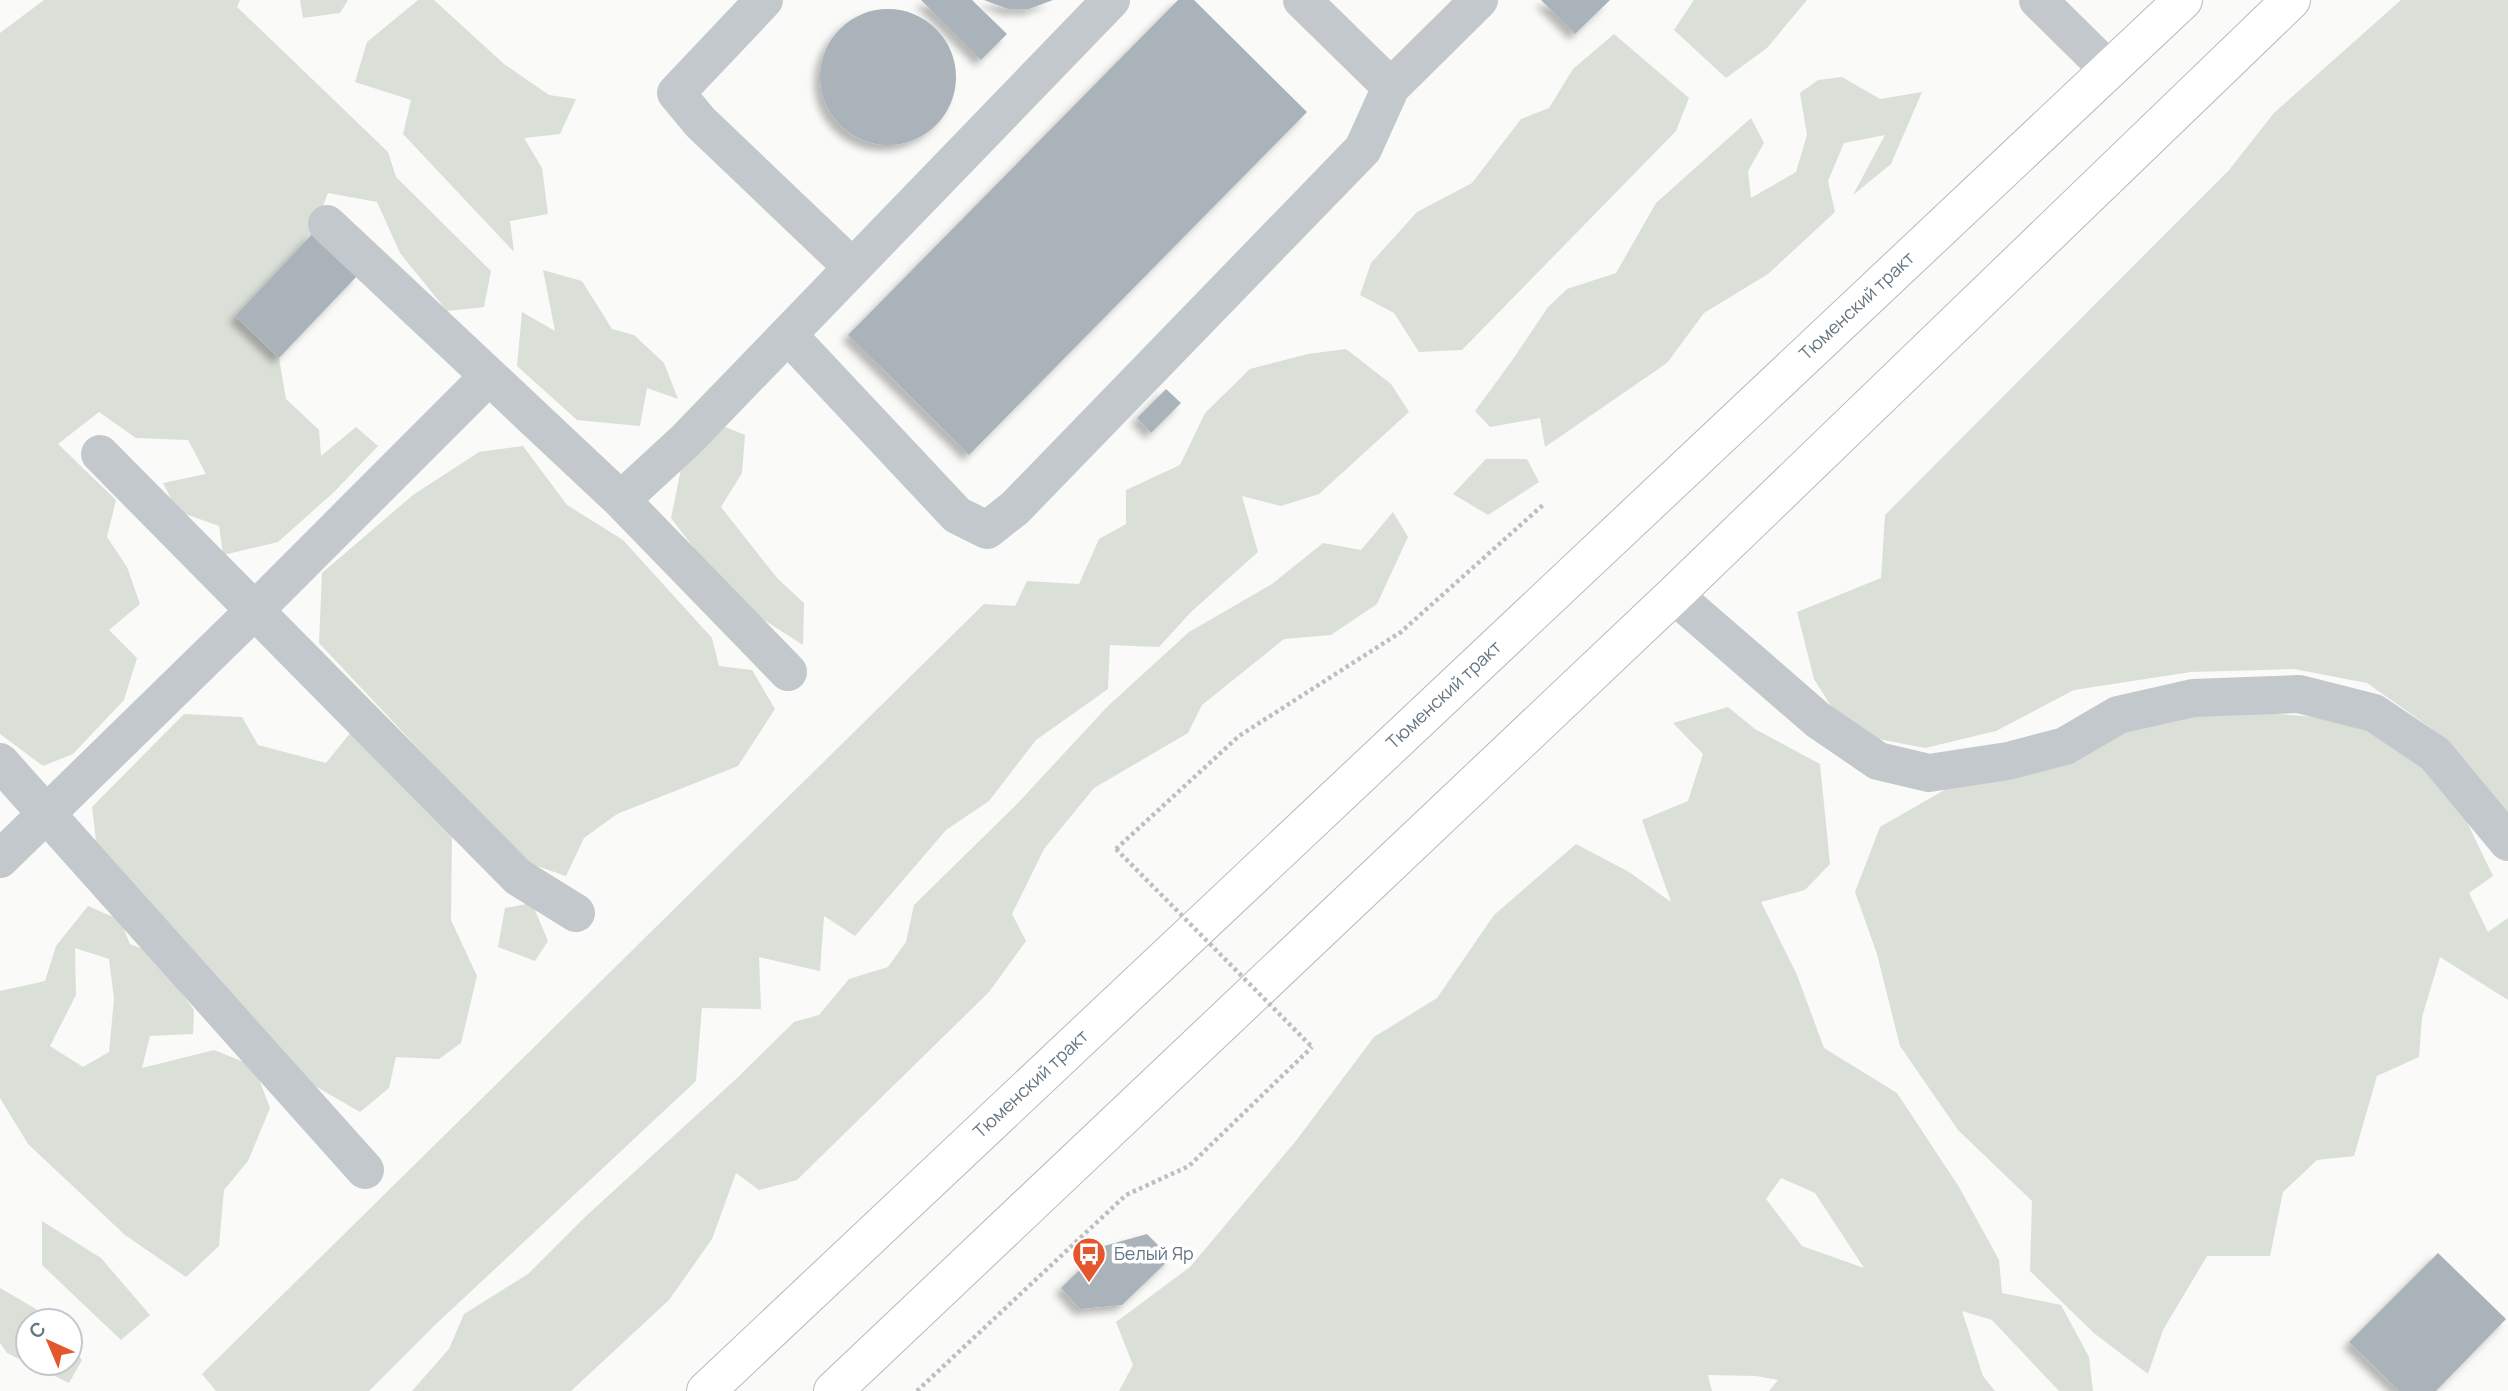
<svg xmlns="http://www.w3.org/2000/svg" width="2508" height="1391" viewBox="0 0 2508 1391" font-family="Manrope,sans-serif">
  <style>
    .green { fill: #dadfd7; fill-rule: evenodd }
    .building { fill: #aab3b9; filter: url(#shadow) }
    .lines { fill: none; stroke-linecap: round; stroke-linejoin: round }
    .major-casing { stroke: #b5babe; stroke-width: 40 }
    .path { stroke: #bbbfc2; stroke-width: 4.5; stroke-dasharray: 3.5 3.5; stroke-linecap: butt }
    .minor { stroke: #c3c8cc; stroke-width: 38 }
    .major { stroke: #fff; stroke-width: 38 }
    .path-bridge { stroke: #bbbfc2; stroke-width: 4.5; stroke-dasharray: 3.5 3.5; stroke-linecap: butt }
    .labels { text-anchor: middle; stroke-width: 7; stroke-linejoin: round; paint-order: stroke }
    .street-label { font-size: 18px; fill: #657683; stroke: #fff }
    .poi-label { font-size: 18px; fill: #657683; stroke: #fff; text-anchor: start }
  </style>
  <defs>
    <filter id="shadow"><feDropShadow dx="-6" dy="6" stdDeviation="3.5" flood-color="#0004"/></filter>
  </defs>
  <rect width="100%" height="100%" fill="#fafaf8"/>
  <!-- green -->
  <path class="green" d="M 44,0 L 240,0 L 237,7 L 388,152 L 396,177 L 491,271 L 484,307 L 447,311 L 400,253 L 377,202 L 328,193 L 313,233 L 235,316 L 279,358 L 286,399 L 319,430 L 321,456 L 356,427 L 378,446 L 334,492 L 278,542 L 223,555 L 219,526 L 177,511 L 163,483 L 206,474 L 188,440 L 136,438 L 99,412 L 58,444 L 116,500 L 107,537 L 127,567 L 140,604 L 109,630 L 137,658 L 124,700 L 73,754 L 43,766 L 0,734 L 0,33 Z
    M 300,0 L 348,0 L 340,13 L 303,18 Z
    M 418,0 L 434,0 L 504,64 L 549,95 L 576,99 L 560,134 L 524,138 L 542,168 L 548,214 L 510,221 L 514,252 L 403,134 L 411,100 L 355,82 L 367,42 Z
    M 1694,0 L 1807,0 L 1767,48 L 1726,78 L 1674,30 Z
    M 2401,0 L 2508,0 L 2508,840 L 2431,728 L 2367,683 L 2294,669 L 2191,672 L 2074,690 L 1996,731 L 1925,748 L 1848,733 L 1814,679 L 1797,612 L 1881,578 L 1885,515 L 2229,170 L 2274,113 Z
    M 1614,34 L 1689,98 L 1676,131 L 1462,350 L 1419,352 L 1394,313 L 1360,295 L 1371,263 L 1417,212 L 1472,183 L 1521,119 L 1549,108 L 1573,69 Z
    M 1842,77 L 1880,99 L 1922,92 L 1891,164 L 1853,195 L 1885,135 L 1844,143 L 1828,181 L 1835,212 L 1768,274 L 1704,313 L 1667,363 L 1545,447 L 1540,418 L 1490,427 L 1475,411 L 1511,362 L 1548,307 L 1567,289 L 1616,273 L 1656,203 L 1751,118 L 1764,143 L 1748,171 L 1751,198 L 1796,172 L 1807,135 L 1800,93 L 1818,80 Z
    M 543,270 L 582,281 L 612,329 L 634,335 L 664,363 L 678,399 L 647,388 L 640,426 L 577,420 L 517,366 L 522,312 L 555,331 Z
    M 1346,349 L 1391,384 L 1409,412 L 1319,494 L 1281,506 L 1242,496 L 1258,552 L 1191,612 L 1159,647 L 1110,645 L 1108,689 L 1036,740 L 989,801 L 946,830 L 855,936 L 824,916 L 820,971 L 759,957 L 761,1009 L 702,1008 L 696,1081 L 435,1325 L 369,1391 L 216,1391 L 202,1374 L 984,604 L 1015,606 L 1027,581 L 1079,584 L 1099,539 L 1126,524 L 1126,490 L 1180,465 L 1205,413 L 1250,369 L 1308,354 Z
    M 718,424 L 745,435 L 742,473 L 721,507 L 777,578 L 804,603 L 803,645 L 734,601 L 671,518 L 681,469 Z
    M 523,446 L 567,505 L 623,540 L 712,638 L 719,666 L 752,670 L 775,709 L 738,766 L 617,814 L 584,838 L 566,876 L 525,862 L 319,643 L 322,573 L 413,495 L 479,452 Z
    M 1486,459 L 1527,459 L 1539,482 L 1488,515 L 1453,494 Z
    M 1393,512 L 1408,537 L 1377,604 L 1331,635 L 1284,639 L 1202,705 L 1188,733 L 1094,788 L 1044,849 L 1012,914 L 1026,941 L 989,992 L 797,1180 L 759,1190 L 736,1173 L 712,1239 L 669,1300 L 571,1391 L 412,1391 L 449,1349 L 464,1314 L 528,1274 L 585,1217 L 736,1079 L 794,1022 L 819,1015 L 849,979 L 888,967 L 906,942 L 914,905 L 1017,804 L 1108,706 L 1189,632 L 1272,584 L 1323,543 L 1361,550 Z
    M 1728,707 L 1755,729 L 1820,764 L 1830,864 L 1805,890 L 1761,902 L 1797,975 L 1824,1048 L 1897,1093 L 1959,1187 L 1999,1260 L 2002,1293 L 2061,1305 L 2089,1357 L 2093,1391 L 2059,1391 L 1992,1320 L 1962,1311 L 1983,1376 L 1995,1391 L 1769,1391 L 1778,1380 L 1756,1376 L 1708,1375 L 1712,1391 L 1119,1391 L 1133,1365 L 1116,1322 L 1190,1267 L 1295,1142 L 1374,1037 L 1437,998 L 1494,915 L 1576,844 L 1629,872 L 1671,902 L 1642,820 L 1688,801 L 1703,754 L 1673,723 ZM 1781,1178 L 1815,1193 L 1864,1268 L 1802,1246 L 1766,1199 Z
    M 2183,713 L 2263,713 L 2332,718 L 2399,739 L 2451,789 L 2493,876 L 2469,893 L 2488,932 L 2508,918 L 2508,1000 L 2440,957 L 2422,1017 L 2419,1057 L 2377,1076 L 2354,1156 L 2317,1160 L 2283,1192 L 2270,1256 L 2207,1256 L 2163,1330 L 2148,1374 L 2095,1334 L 2030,1271 L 2032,1201 L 1958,1130 L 1900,1046 L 1877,954 L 1855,892 L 1880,827 L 1967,777 Z
    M 184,714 L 242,717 L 258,745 L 326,763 L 351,732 L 452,833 L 451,920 L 477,976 L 461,1043 L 439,1059 L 396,1057 L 389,1088 L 360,1112 L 315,1086 L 96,841 L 92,807 Z
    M 532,903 L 548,941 L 535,961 L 498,947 L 505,908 Z
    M 88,906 L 120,920 L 130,944 L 153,953 L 194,1010 L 193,1034 L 150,1036 L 142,1068 L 214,1050 L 254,1066 L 270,1108 L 248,1161 L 224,1190 L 219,1246 L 186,1277 L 125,1235 L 28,1144 L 0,1098 L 0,991 L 45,981 L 56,946 ZM 75,948 L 109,959 L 114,999 L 109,1052 L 83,1067 L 50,1046 L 76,995 Z
    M 42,1221 L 101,1258 L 150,1315 L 121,1340 L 42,1265 Z
    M 0,1288 L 36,1309 L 47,1321 L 28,1321 L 28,1363 L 70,1363 L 70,1346 L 82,1360 L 69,1383 L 7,1353 L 0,1343 Z"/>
  <!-- building -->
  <path class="building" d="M 921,0 L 972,0 L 1007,34 L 981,60 Z
    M 984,0 L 1053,0 L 1029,9 L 1008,9 Z
    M 1178,0 L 1194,0 L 1307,112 L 969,455 L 848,335 Z
    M 1541,0 L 1610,0 L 1575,34 Z
    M820 77a68 68 0 1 1 136 0a68 68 0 1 1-136 0Z
    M 313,233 L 358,275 L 279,358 L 235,316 Z
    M 1166,389 L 1181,403 L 1151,433 L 1137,418 Z
    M 1147,1234 L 1171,1258 L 1122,1305 L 1080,1309 L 1061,1288 L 1104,1246 Z
    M 2438,1253 L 2506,1319 L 2436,1391 L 2399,1391 L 2349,1342 Z"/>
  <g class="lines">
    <!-- major casing -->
    <g class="major-casing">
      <path id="major" d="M 706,1391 L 2183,0
        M 833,1391 L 1674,595 L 2291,0"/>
    </g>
    <!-- path -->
    <path class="path" d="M 1116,849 L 1239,736 L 1401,632 L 1544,504
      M 917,1391 L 1126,1195 L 1189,1166 L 1312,1047"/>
    <!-- minor -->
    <path class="minor" d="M 764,0 L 676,93 L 700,122 L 852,267
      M 1302,0 L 1391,87
      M 2038,0 L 2109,70
      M 327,224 L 489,376
      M 788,335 L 957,515 L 987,530 L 1015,508 L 1363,149 L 1391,87 L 1479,0
      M 100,454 L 518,877 L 576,913
      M 621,500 L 788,672
      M 1674,595 L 1818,720 L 1878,761 L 1929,773 L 2008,761 L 2065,746 L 2118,715 L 2193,698 L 2299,694 L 2374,713 L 2435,754 L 2508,842
      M 0,762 L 365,1170
      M 0,859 L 255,610 L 489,376 L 621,500 L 686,440 L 1111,0"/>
    <!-- major -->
    <use href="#major" class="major"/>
    <!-- path-bridge -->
    <path class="path-bridge" d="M 1116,849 L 1312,1047"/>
  </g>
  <!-- icons -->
  <defs>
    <g id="bus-pin" transform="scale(1.75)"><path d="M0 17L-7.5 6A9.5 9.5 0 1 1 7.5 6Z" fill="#e4572e" stroke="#fff"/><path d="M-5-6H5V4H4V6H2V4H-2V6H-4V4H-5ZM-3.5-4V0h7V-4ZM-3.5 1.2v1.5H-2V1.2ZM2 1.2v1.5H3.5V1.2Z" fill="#fff"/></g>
  </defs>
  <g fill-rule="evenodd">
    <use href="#bus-pin" x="1089" y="1254"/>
  </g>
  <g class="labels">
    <!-- street labels -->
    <g class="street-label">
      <text transform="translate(1857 306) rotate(-43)" y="6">Тюменский тракт</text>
      <text transform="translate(1444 695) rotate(-43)" y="6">Тюменский тракт</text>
      <text transform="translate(1031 1084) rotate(-43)" y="6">Тюменский тракт</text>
    </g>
    <!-- poi labels -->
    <g class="poi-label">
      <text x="1114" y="1260">Белый Яр</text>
    </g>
  </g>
  <!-- north arrow -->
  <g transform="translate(49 1342) rotate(316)"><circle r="33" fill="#ffffff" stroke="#c1c8cd" stroke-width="2"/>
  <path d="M0-5L12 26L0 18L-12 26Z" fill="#e4572e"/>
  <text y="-10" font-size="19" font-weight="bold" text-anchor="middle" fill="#657683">С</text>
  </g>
</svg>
